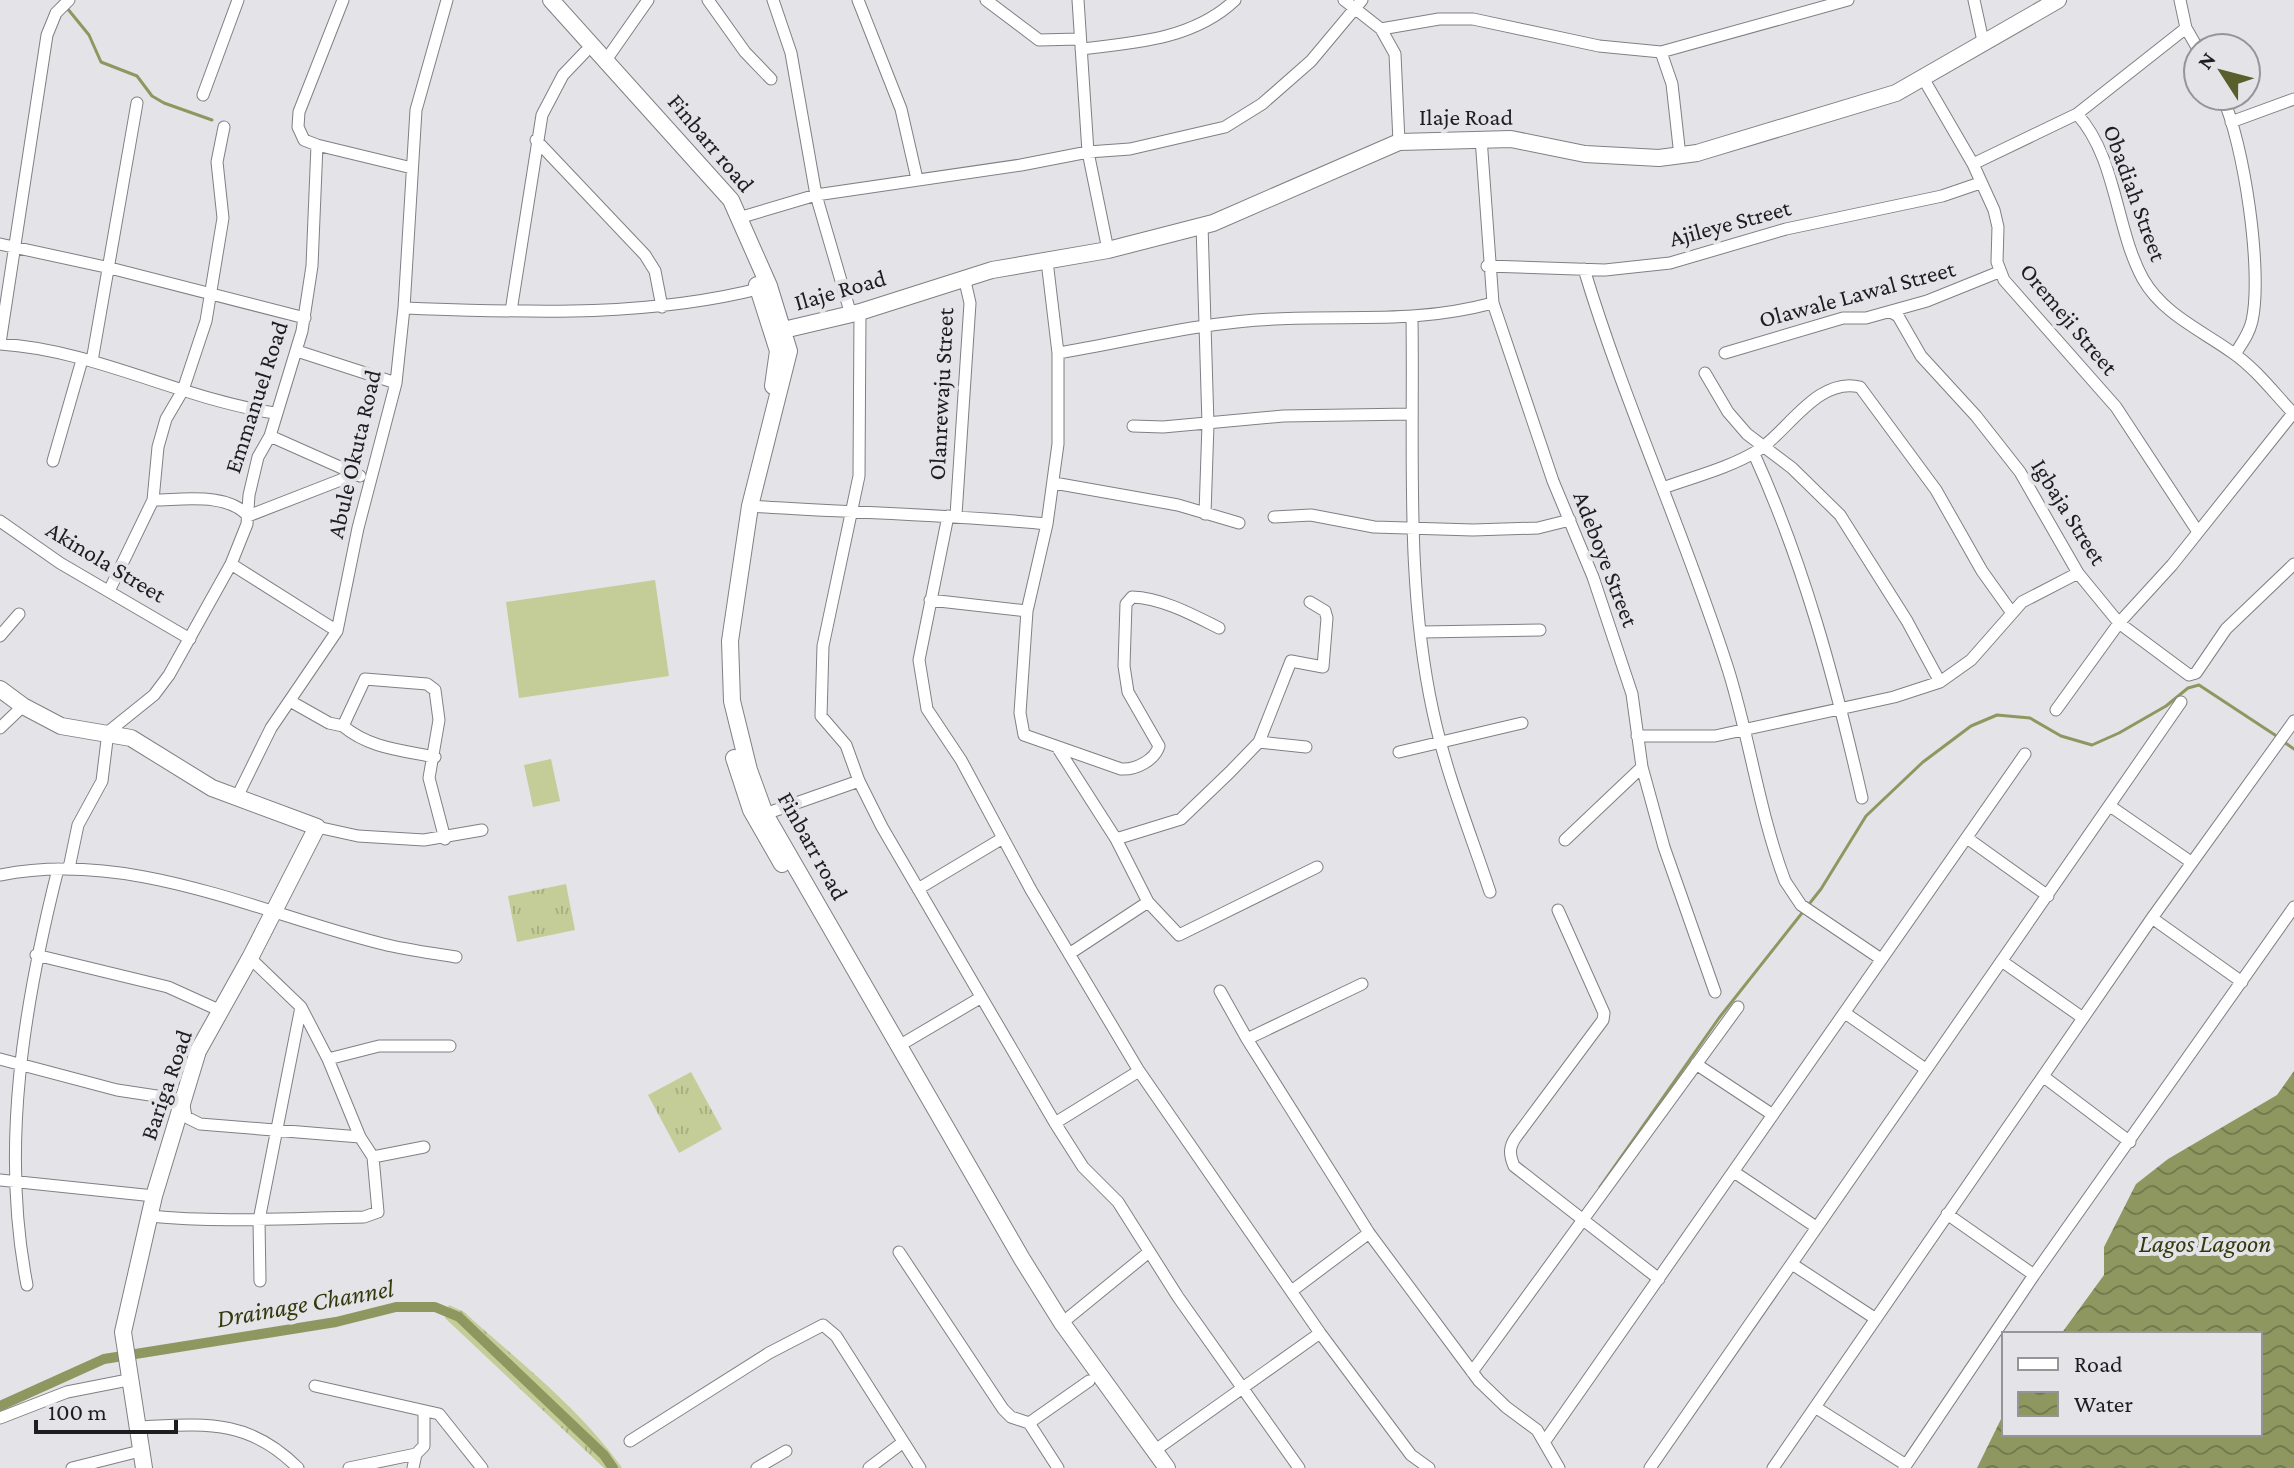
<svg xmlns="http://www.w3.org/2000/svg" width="2294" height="1468" viewBox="0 0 2294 1468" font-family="'Crimson Pro',serif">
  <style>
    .grass { fill: url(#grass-tufts) }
    .pitch { fill: #c4cd98 }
    .water { fill: url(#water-waves) }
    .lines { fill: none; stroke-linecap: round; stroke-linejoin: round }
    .stream { stroke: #8f9761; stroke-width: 3 }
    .canal { stroke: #8f9761; stroke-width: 10 }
    .street-casing { stroke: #807f83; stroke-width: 13 }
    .secondary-casing { stroke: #807f83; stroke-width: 18 }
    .street { stroke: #fff; stroke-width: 11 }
    .secondary { stroke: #fff; stroke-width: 16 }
    .labels { text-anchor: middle; stroke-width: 8; stroke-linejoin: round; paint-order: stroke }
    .street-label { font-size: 24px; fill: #1e1d1f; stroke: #e4e3e7 }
    .water-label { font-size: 26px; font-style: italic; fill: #34390d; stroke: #e4e3e7 }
  </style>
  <defs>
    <pattern id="grass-tufts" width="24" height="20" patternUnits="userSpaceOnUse" patternTransform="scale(2)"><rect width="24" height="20" fill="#c4cd98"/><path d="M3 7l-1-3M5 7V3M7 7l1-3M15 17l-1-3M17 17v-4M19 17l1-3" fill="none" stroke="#a8b083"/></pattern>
    <pattern id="water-waves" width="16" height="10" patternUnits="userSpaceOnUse" patternTransform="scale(2)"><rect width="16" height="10" fill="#8f9761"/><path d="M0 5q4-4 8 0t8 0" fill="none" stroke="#747b4f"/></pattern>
  </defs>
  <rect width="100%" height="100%" fill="#e4e3e7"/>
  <!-- grass -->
  <path class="grass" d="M 566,884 L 575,930 L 517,942 L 508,896 Z
    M 691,1072 L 722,1129 L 679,1153 L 648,1095 Z
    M 449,1305 L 464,1312 C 518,1361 580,1408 622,1468 L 604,1468 L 445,1318 Z"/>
  <!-- pitch -->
  <path class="pitch" d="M 655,580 L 669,676 L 519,698 L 506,602 Z
    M 551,759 L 560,801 L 533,807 L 524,765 Z"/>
  <!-- water -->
  <path class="water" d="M 2294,1071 L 2294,1468 L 1977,1468 L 2004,1413 L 2004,1434 L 2260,1434 L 2260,1334 L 2061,1334 L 2104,1275 L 2104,1247 L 2136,1184 L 2168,1159 L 2277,1095 Z"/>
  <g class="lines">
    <!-- stream -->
    <path class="stream" d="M 67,8 L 89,35 L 101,62 L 137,76 L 152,96 L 164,103 L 212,120
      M 2284,742 L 2294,749
      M 1600,1187 L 1719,1018 L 1821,889 L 1866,816 L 1923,762 L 1971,726 L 1997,715 L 2030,718 L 2061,736 L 2092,745 L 2119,733 L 2166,706 L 2188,688 L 2199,685 L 2278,737"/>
    <!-- canal -->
    <path class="canal" d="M 0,1406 L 104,1359 L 336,1322 L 396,1307 L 435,1307 L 459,1317 L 604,1455 L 613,1468"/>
    <!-- street casing -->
    <g class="street-casing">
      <path id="street" d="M 708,0 L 745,52 L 771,79
        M 773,0 L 791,53 L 816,195 L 851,315
        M 858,0 L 901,109 L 917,179
        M 986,0 L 1039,40 L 1079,39
        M 1078,0 L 1088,152 L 1108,250
        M 1344,0 L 1381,29 L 1395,54 L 1399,142
        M 1974,0 L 1983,41
        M 2180,0 L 2186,28
        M 1381,29 L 1439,19 L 1473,19 L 1599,46 L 1661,52 L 1848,0
        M 1081,49 C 1135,43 1194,39 1235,0
        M 1661,52 L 1672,84 L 1680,156
        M 606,60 L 648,0
        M 1923,78 L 1973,164 L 1994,210 L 1998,227 L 1997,262 L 2004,280 L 2116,407 L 2198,532
        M 203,95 L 238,0
        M 2222,96 C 2244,143 2263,272 2252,321 C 2249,334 2242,343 2235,354
        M 2077,114 C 2117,158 2115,228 2143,279 C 2163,314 2201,330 2233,353 C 2256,369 2274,393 2294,414
        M 2231,122 L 2294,99
        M 1481,138 L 1493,303 L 1553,481 L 1593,577 L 1632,694 L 1642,767 L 1664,847 L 1715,992
        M 536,140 L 645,255 L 655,271 L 662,307
        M 317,145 L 412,168
        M 1973,164 L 2077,114 L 2186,28 L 2198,49
        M 742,217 L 816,195 L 1021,165 L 1088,152 L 1130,149 L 1225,127 L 1262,104 L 1311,61 L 1362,0
        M 1202,225 L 1208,424 L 1205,514
        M 0,244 L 110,268 L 305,318
        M 1047,261 L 1058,353 L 1058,444 L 1047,524 L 1027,611 L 1020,713 L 1024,735 L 1121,769 C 1136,770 1155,760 1159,746 L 1128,692 L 1124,666 L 1126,604 L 1132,597 C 1162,598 1193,615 1219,628
        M 1487,266 L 1605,270 L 1670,263 L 1786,229 L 1942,196 L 1980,183
        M 1584,269 C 1625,405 1685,534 1728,669 C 1750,739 1759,812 1785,881 L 1801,905 L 1881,959
        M 404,308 C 524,312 645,318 762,288
        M 511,311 L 542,115 L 563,75 L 585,52
        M 860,312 L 859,476 L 823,646 L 821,716 L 846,745 L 859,781 L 882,827 L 1055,1123 L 1083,1167 L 1118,1202 L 1178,1297 L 1299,1468
        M 1891,312 L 1898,316 L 1921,356 L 1976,416 L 2020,472 L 2078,573 L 2119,623 L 2189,675 L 2196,673 L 2226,629 L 2294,564
        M 1412,318 C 1414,449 1405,584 1433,712 C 1446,773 1470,832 1490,892
        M 0,343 L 47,35 L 56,13 L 69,0
        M 0,344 C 95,350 181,399 275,413
        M 297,351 L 396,383
        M 1058,353 C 1130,341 1201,322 1275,319 C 1353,315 1414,324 1493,303
        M 1725,353 L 1843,318 L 1866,318 L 1927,301 L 1999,272
        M 92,361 L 137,103
        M 1705,373 L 1728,412 L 1747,434 L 1792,468 L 1840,515 L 1907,621 L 1940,682
        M 1133,426 L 1163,427 L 1283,416 L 1412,414
        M 270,436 L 360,476
        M 1754,454 C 1804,564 1835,680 1862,798
        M 53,461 L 82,360
        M 1054,483 L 1178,505 L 1239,523
        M 1663,488 C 1693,477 1729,468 1757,451 C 1786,434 1817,376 1860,387 L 1936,490 L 1982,571 L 2012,613
        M 153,500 C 182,500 227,492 248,516 L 356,474
        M 750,506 C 849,513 949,514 1047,524
        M 956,515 L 970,303 L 964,277
        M 948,516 L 919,660 L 927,709 L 961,760 L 1031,890 L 1139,1071 L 1320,1333 L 1411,1455 L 1429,1468
        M 1274,517 L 1311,515 L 1374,527 L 1473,530 L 1538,528 L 1570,520
        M 0,521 L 60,563 L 190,639
        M 231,564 L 337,631
        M 109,591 L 153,500 L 158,447 L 166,419 L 183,390 L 206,321 L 223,218 L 217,162 L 224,127
        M 930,600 L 1027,611
        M 1422,632 L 1540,630
        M 0,636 L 19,614
        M 290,701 L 329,723 L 343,726 L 365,679 L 427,684 L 435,690 L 439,720 L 429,778 L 445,839
        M 2056,710 L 2119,623 L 2172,565 L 2294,412
        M 343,726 C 369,748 401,750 435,757
        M 0,728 L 23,706
        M 1637,736 L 1715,736 L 1894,697 L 1940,682 L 1971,660 L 2022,602 L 2078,573
        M 1259,742 L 1306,747
        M 1059,750 L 1116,839 L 1148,902 L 1179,935 L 1317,867
        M 1399,752 L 1522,723
        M 237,797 L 271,728 L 337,631 L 358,528 L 396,383 L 404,308 L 416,110 L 447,0
        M 2110,806 L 2191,862
        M 765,814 L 859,781
        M 317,827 L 358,836 L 424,840 L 482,830
        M 1967,838 L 2048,896
        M 1116,839 L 1181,819 L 1230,772 L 1259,742 L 1291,661 L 1323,667 L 1327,618 L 1325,611 L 1310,602
        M 1565,840 L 1642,767
        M 69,868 L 78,825 L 102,781 L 108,732 L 154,695 L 169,675 L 231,564 L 247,524 L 249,495 L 258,457 L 270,436 L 302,331 L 312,266 L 317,145 L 304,140 L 298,127 L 299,112 L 343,0
        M 0,875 C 132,849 258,913 383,944 C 407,950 432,953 456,957
        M 918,889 L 1003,838
        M 1558,910 L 1604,1013 L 1603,1020 L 1516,1137 C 1509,1147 1509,1154 1514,1166 L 1659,1279
        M 2152,918 L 2242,982
        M 1069,954 L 1148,902
        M 36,955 L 168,987 L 221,1011
        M 2003,962 L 2083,1018
        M 1362,984 L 1247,1039 L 1369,1233 L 1479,1381 L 1506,1407 L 1537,1430 L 1559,1468
        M 1220,991 L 1247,1039
        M 1845,1013 L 1924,1068
        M 897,1047 L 980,998
        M 0,1059 L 117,1090 L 183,1100 L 186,1117 L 200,1124 L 360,1137
        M 328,1059 L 379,1046 L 450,1046
        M 1696,1064 L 1773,1115
        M 2044,1077 L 2130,1142
        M 1055,1123 L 1139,1071
        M 373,1157 L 424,1147
        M 1734,1172 L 1816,1227
        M 0,1180 L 154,1196
        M 1947,1214 L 2034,1275
        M 149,1216 C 221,1223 292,1218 364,1217 L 378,1212 L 373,1157 L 360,1137 L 328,1059 L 301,1007 L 250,958
        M 899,1252 L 1003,1409 L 1011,1417 L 1029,1423 L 1058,1468
        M 1792,1264 L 1876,1319
        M 260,1281 L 259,1220 L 301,1007
        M 27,1285 C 0,1147 24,1004 58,869
        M 1293,1290 L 1369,1233
        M 1062,1323 L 1149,1252
        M 1472,1372 L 1738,1007
        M 315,1386 L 439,1414 L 482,1468
        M 1815,1407 L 1906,1465
        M 0,1418 L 67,1392 L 128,1380
        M 1029,1423 L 1089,1381
        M 139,1427 C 205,1424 248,1418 298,1468
        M 630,1441 L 769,1353 L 823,1325 L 836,1336 L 920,1468
        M 1545,1441 L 2025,754
        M 1154,1451 L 1320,1333
        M 72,1468 L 140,1451
        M 349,1468 L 416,1454
        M 413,1468 L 416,1454 L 424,1446 L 424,1412
        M 757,1468 L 786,1451
        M 869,1468 L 902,1443
        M 1650,1468 L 2181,702
        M 1773,1468 L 2152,918 L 2294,721
        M 1904,1468 L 2034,1275 L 2294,907"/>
    </g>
    <!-- secondary casing -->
    <g class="secondary-casing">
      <path id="secondary" d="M 551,0 L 731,200 L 769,286 L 789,351 L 750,506 L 730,641 L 732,701 L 749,770 L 765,814 L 1022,1259 L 1062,1323 L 1167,1468
        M 757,285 L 778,351 L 773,386
        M 775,332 L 860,312 L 992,270 L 1108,250 L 1213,223 L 1399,142 L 1511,139 L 1585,154 L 1659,158 L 1697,153 L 1896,93 L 2058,0
        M 0,689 L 23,706 L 61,726 L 131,738 L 212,788 L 317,827 L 250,958 L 198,1051 L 154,1196 L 123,1332 L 144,1468
        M 734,758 L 751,810 L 782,864"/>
    </g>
    <!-- street -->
    <use href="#street" class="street"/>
    <!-- secondary -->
    <use href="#secondary" class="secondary"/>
  </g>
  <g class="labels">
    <!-- street labels -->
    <g class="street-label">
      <text x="1466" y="125">Ilaje Road</text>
      <text transform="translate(711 143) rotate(50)" y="8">Finbarr road</text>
      <text transform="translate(2135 193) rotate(70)" y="8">Obadiah Street</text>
      <text transform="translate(1730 223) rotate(-15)" y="8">Ajileye Street</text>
      <text transform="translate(840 290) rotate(-16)" y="8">Ilaje Road</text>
      <text transform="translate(1857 294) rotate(-15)" y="8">Olawale Lawal Street</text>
      <text transform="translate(2069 319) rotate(50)" y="8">Oremeji Street</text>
      <text transform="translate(941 394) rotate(-87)" y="8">Olanrewaju Street</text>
      <text transform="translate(256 397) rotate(-72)" y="8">Emmanuel Road</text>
      <text transform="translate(354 454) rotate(-77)" y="8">Abule Okuta Road</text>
      <text transform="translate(2069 512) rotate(58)" y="8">Igbaja Street</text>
      <text transform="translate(1606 559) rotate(69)" y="8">Adeboye Street</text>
      <text transform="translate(106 562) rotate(31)" y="8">Akinola Street</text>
      <text transform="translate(813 846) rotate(61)" y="8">Finbarr road</text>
      <text transform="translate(166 1085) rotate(-71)" y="8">Bariga Road</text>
    </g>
    <!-- water labels -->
    <g class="water-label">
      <text x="2205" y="1252">Lagos Lagoon</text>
      <text transform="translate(305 1303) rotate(-10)" y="9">Drainage Channel</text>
    </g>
  </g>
  <!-- legend -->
  <rect x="2002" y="1332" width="260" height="104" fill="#e4e3e7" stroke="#959497" stroke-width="2"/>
  <rect x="2018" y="1358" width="40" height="12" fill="#ffffff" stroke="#959497" stroke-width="2"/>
  <text x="2074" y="1372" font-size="24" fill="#1e1d1f">Road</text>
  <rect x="2018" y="1392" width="40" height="24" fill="url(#water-waves)" stroke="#959497" stroke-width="2"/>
  <text x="2074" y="1412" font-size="24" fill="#1e1d1f">Water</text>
  <!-- north arrow -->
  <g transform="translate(2222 72) rotate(306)"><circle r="38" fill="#e4e3e7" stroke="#959497" stroke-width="2"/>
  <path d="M0-6L14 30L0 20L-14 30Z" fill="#585f2d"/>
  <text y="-12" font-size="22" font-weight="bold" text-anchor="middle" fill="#1e1d1f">N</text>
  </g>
  <!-- scale -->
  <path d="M36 1420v12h140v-12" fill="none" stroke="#1e1d1f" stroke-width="4"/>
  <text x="48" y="1420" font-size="24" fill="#1e1d1f" stroke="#e4e3e7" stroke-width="6" paint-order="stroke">100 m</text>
</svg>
